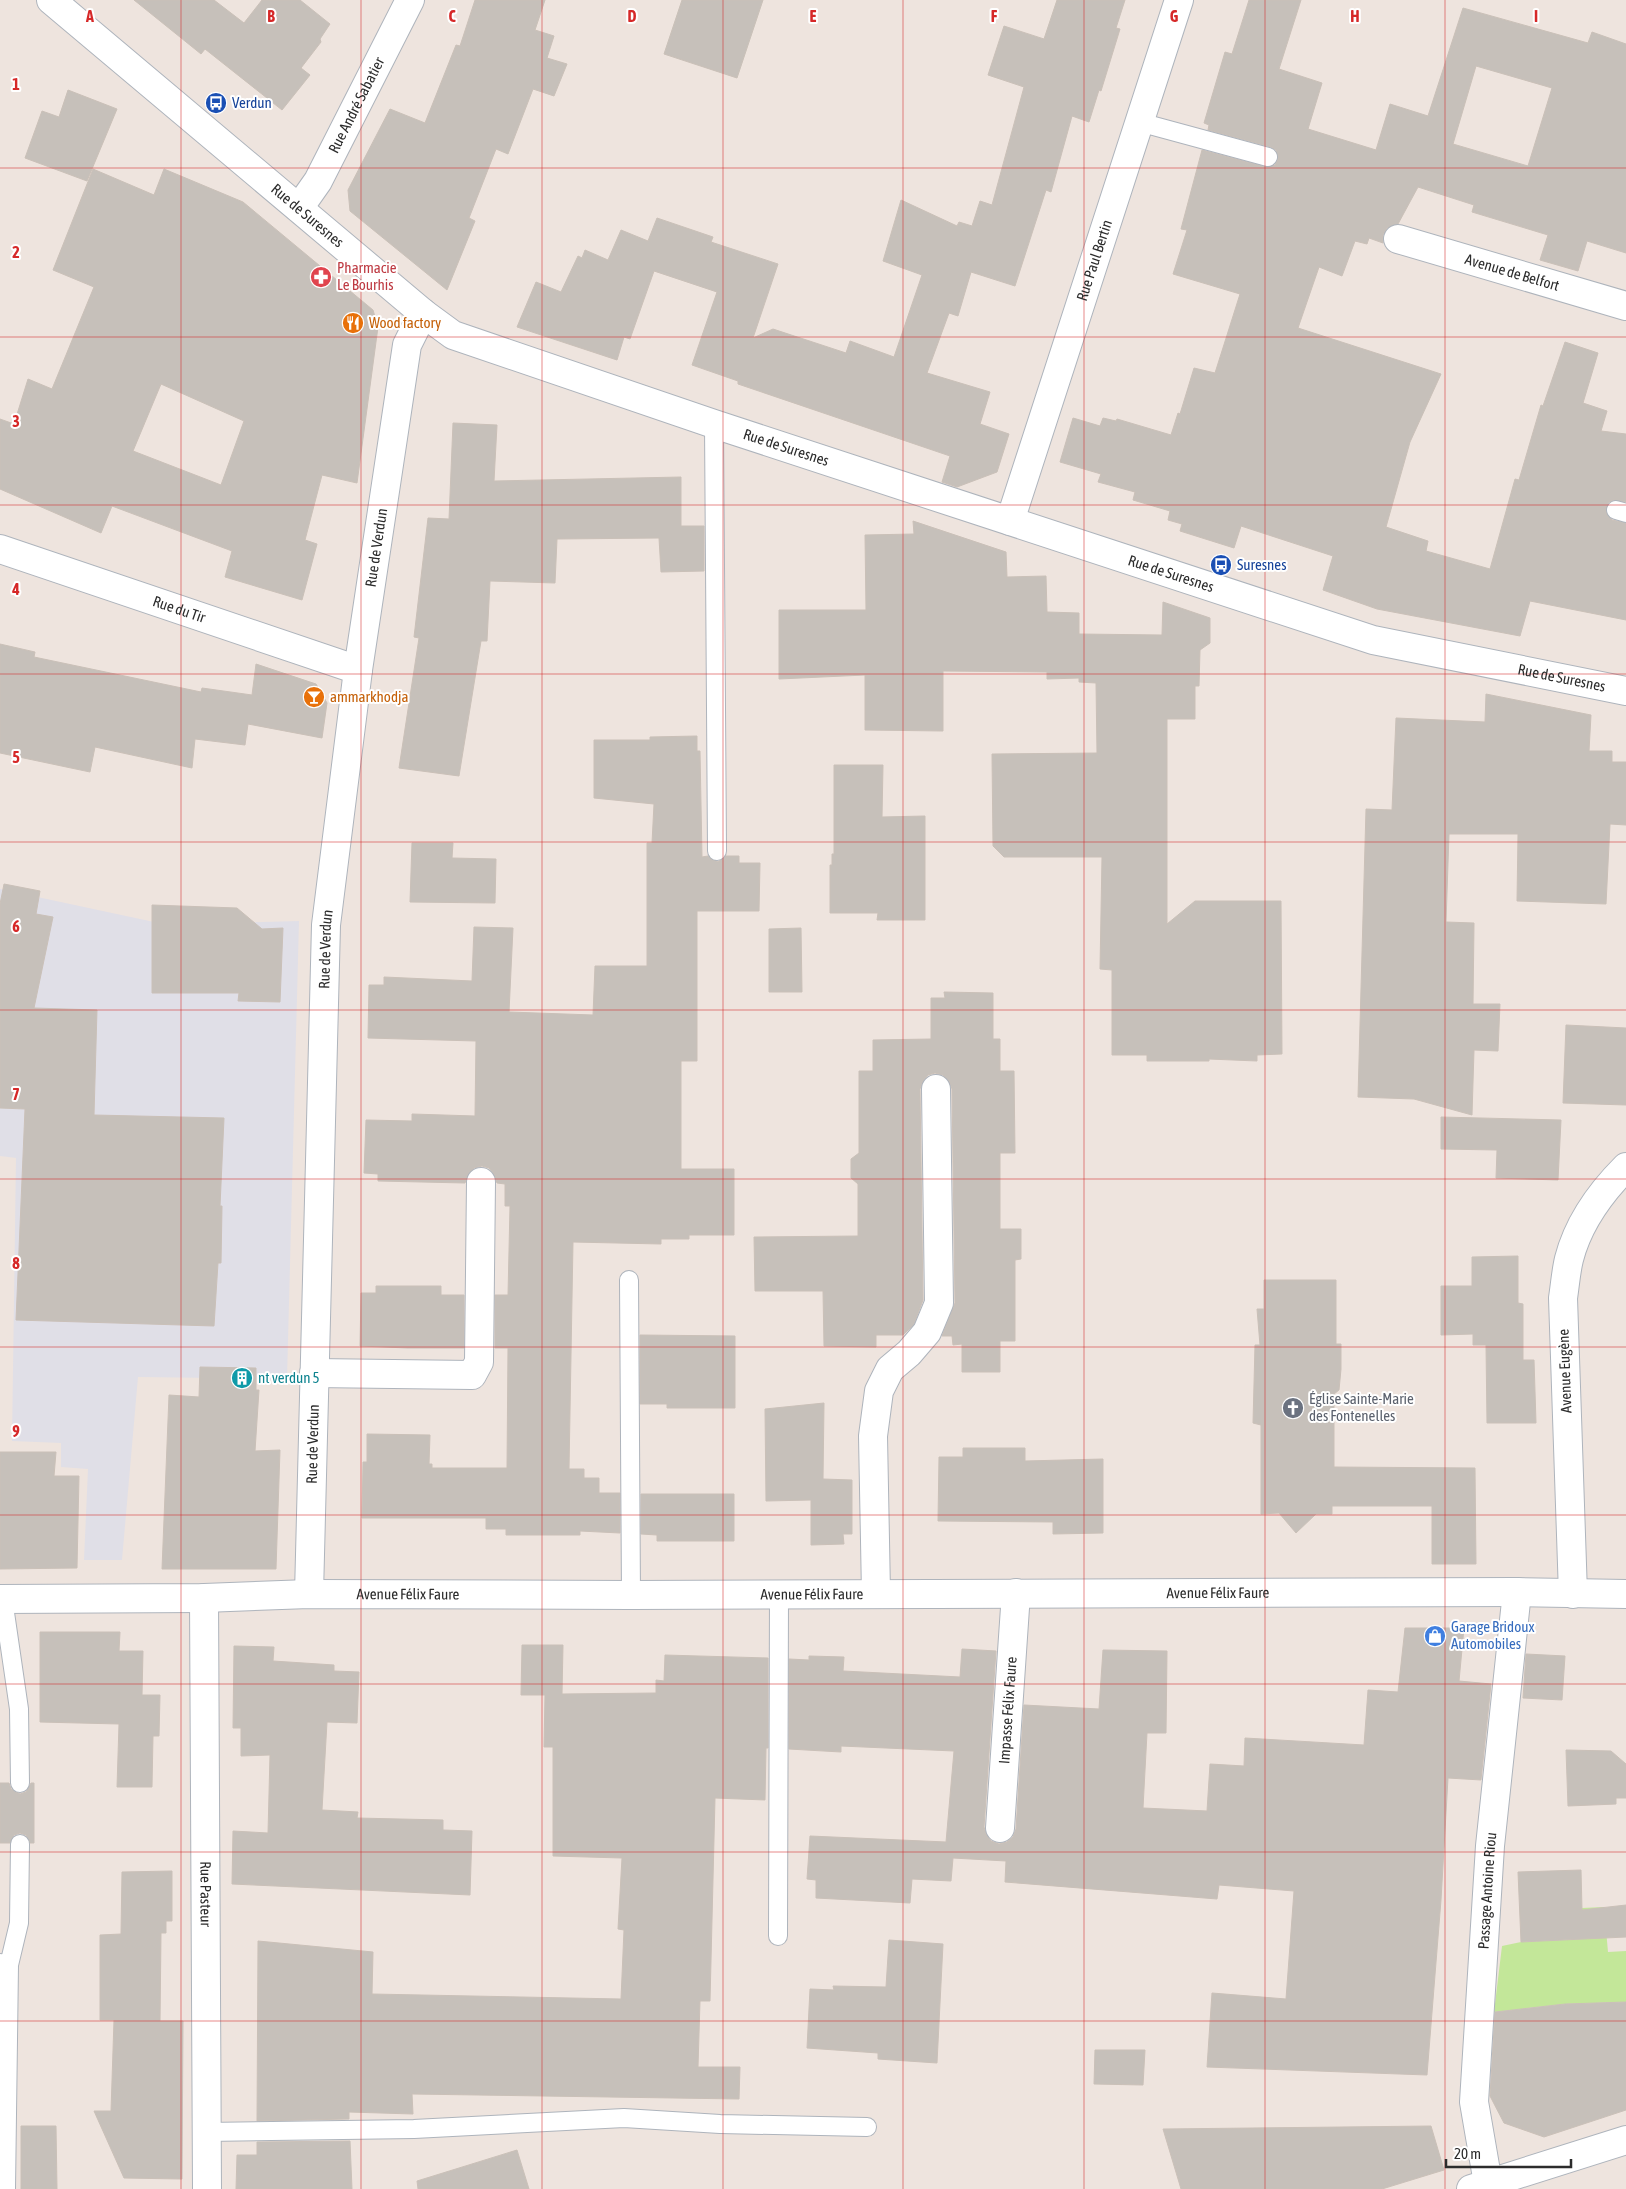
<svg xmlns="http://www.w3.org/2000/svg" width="1626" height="2189" viewBox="0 0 1626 2189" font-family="'Asap Condensed',sans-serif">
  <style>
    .industrial { fill: #e0dfe7 }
    .green { fill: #c3e799 }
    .building { fill: #c6c0ba; stroke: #cac0b8; fill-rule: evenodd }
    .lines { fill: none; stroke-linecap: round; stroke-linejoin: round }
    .service-casing { stroke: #aeb4bc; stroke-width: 20 }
    .minor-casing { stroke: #aeb4bc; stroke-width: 30 }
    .tertiary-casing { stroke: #aeb4bc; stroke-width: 30 }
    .service { stroke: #fff; stroke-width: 18 }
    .minor { stroke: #fff; stroke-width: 28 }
    .tertiary { stroke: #fff; stroke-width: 28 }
    .grid { fill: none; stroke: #d62828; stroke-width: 1; stroke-opacity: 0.55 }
    .labels { text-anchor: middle; stroke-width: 4; stroke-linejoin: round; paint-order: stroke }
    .transit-label { font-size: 15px; fill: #164399; stroke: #fff; text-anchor: start }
    .street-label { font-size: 15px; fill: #2c2c2c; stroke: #fff }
    .health-label { font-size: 15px; fill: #be3a42; stroke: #fff; text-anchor: start }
    .food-label { font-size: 15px; fill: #c56008; stroke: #fff; text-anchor: start }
    .culture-label { font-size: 15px; fill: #0d838f; stroke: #fff; text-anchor: start }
    .worship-label { font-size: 15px; fill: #5b616d; stroke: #fff; text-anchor: start }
    .shop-label { font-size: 15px; fill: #366cbe; stroke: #fff; text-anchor: start }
    .grid-label { font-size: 16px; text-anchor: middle; font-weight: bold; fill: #d62828; stroke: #fff; stroke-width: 4; stroke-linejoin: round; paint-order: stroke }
  </style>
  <rect width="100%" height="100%" fill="#eee4de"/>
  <!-- industrial -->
  <path class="industrial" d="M 0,889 L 168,925 L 299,921 L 287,1379 L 138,1377 L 122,1560 L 84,1560 L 88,1469 L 61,1467 L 61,1443 L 12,1441 L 16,1158 L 0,1156 Z"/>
  <!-- green -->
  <path class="green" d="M 1604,1907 L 1608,1952 L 1626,1951 L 1626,2002 L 1565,2004 L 1494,2012 L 1502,1946 L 1521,1942 L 1583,1939 L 1582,1908 Z"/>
  <!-- building -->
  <path class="building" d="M 134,0 L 214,0 L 244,23 L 262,0 L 300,0 L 330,24 L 320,39 L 321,42 L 301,68 L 310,75 L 282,110 L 205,49 L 201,54 Z
    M 475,0 L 545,0 L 535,30 L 554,36 L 547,58 L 567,64 L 554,96 L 533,89 L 508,154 L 496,149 L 469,218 L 475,221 L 447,290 L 350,211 L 348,190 L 390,109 L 425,123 L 456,45 L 460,46 Z
    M 682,0 L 763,0 L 737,78 L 664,54 Z
    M 1057,0 L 1125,0 L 1116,28 L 1120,29 L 1101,91 L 1099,90 L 1089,122 L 1072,116 L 1051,192 L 1046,190 L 1015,286 L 971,272 L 958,316 L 949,313 L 927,373 L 990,392 L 980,424 L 1009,434 L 997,472 L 957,487 L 942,482 L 950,456 L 738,384 L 738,381 L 692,365 L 717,292 L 654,271 L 630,339 L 624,337 L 617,360 L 517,327 L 536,282 L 561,292 L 578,256 L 582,258 L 585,250 L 608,260 L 621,230 L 648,241 L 657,218 L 713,237 L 711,242 L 778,264 L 753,338 L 773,329 L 846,353 L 850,341 L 894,357 L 922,275 L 883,261 L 901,200 L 957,226 L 959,222 L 972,226 L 980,201 L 992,205 L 1024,87 L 988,75 L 1004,26 L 1044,39 Z
    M 1249,0 L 1301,0 L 1279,69 L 1322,83 L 1308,129 L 1376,150 L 1390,104 L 1428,116 L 1463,8 L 1588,43 L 1592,32 L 1626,44 L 1626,253 L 1587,241 L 1578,271 L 1540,260 L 1548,235 L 1472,212 L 1474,205 L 1418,187 L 1398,224 L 1387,228 L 1383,235 L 1383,243 L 1369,238 L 1367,244 L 1355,241 L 1342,276 L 1319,267 L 1298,328 L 1441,374 L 1410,442 L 1386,527 L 1428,541 L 1426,551 L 1490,569 L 1515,479 L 1519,480 L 1541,405 L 1543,406 L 1565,342 L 1598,353 L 1583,403 L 1607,411 L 1601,431 L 1626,434 L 1626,502 L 1613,500 L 1608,503 L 1606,512 L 1612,520 L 1626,523 L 1626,620 L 1530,601 L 1520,636 L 1377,609 L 1323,590 L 1333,556 L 1241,526 L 1234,548 L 1180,531 L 1182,524 L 1168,520 L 1170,511 L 1133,500 L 1135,492 L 1098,482 L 1101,474 L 1060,462 L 1073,418 L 1100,426 L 1103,418 L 1116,421 L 1117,419 L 1171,435 L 1178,413 L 1180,414 L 1194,368 L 1215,373 L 1240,294 L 1173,274 L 1187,230 L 1181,229 L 1202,150 L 1266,167 L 1275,165 L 1278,159 L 1276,150 L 1271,147 L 1208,130 L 1209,125 L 1204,123 L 1225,52 L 1232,54 ZM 1476,66 L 1552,88 L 1528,166 L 1453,144 Z
    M 68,90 L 117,109 L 87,181 L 25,158 L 42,111 L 59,117 Z
    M 93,169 L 154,195 L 164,169 L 243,202 L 373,310 L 378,327 L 357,483 L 322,475 L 305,540 L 317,544 L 302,600 L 225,577 L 232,551 L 112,506 L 101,533 L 0,489 L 0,419 L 14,424 L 28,379 L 52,389 L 94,287 L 53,270 ZM 161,384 L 244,421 L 221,485 L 133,451 Z
    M 453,423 L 497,425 L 494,481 L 681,477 L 681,526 L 704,526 L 704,571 L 661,572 L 659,538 L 557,539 L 555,583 L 490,581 L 487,641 L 481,641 L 459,776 L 399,768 L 419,638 L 414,637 L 428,518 L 449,519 Z
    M 913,521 L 1006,552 L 1007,577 L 1046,576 L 1047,612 L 1079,613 L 1079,634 L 1162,635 L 1163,602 L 1210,618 L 1210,643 L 1200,650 L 1199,686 L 1195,686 L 1195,719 L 1167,719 L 1167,924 L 1195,901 L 1281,901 L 1282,1054 L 1257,1055 L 1257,1061 L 1209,1059 L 1209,1061 L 1147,1061 L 1147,1055 L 1112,1055 L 1112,970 L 1100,969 L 1102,857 L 1004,857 L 993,846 L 992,754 L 1097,753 L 1096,683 L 1079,682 L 1079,678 L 1047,679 L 1047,672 L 943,671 L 943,731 L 865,730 L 865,675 L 779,679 L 779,610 L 866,610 L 865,535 L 914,534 Z
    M 0,644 L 35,652 L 34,657 L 201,692 L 202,688 L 252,695 L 256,664 L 316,684 L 327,703 L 322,738 L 248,724 L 245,745 L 195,739 L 192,768 L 95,747 L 90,772 L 0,753 Z
    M 1486,694 L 1591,715 L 1589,751 L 1612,751 L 1612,762 L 1626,762 L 1626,825 L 1610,824 L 1606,904 L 1517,901 L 1518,834 L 1449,834 L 1446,922 L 1474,923 L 1473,1004 L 1500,1004 L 1498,1051 L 1474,1050 L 1472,1115 L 1414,1099 L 1358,1097 L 1366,809 L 1392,810 L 1396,718 L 1485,722 Z
    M 697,736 L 697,751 L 700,751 L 702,857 L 708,856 L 718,862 L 726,856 L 739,856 L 739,863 L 760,863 L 759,911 L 697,911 L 697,1061 L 681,1061 L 681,1169 L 734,1169 L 734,1235 L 689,1235 L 689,1239 L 661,1239 L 661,1244 L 573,1242 L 569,1469 L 584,1469 L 584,1478 L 599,1478 L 599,1493 L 620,1493 L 620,1533 L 580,1531 L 580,1535 L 506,1535 L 506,1529 L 486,1529 L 486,1518 L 362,1518 L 363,1462 L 367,1462 L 367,1434 L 430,1435 L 429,1464 L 432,1464 L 432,1468 L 507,1468 L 508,1348 L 495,1348 L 495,1295 L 508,1295 L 510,1206 L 505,1206 L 505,1184 L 497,1183 L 494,1174 L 489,1168 L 482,1166 L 474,1168 L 468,1174 L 465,1183 L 378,1181 L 378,1174 L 364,1173 L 366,1120 L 412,1121 L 412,1114 L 475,1116 L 476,1041 L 368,1038 L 369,985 L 384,985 L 384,977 L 472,981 L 474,927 L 513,928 L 509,1012 L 593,1015 L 595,966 L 647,966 L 647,843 L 652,843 L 654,804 L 594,798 L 594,740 L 650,740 L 650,737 Z
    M 834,765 L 883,765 L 882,817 L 925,816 L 925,920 L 877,920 L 878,913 L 830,913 L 830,865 L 832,865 L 832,854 L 834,854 Z
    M 412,843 L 453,843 L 452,858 L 496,859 L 495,903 L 410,902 Z
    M 4,884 L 40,891 L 36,914 L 53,917 L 34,1008 L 97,1010 L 94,1115 L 224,1118 L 220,1206 L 222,1206 L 221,1263 L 218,1263 L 214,1326 L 16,1320 L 25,1109 L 0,1108 L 0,904 Z
    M 152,905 L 237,908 L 262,929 L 283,928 L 280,1002 L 238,1001 L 239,993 L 152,993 Z
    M 801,928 L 802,992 L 769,992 L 769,929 Z
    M 944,992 L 993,993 L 993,1039 L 1000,1039 L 1000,1071 L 1014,1071 L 1015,1153 L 1000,1153 L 1000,1229 L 1021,1229 L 1021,1259 L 1015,1260 L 1015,1341 L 1000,1341 L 1000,1372 L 962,1372 L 962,1344 L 953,1345 L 952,1336 L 942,1336 L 955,1303 L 952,1089 L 949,1081 L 943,1075 L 935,1073 L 928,1075 L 923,1081 L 920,1089 L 923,1300 L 914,1324 L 903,1335 L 876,1335 L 876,1347 L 824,1346 L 823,1291 L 755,1291 L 754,1237 L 858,1236 L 858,1184 L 851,1178 L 851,1159 L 859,1153 L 859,1071 L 873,1071 L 873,1040 L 931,1039 L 931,998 L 945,998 Z
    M 1566,1025 L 1626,1028 L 1626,1105 L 1563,1103 Z
    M 1441,1117 L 1561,1120 L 1558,1180 L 1496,1178 L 1497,1150 L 1441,1149 Z
    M 1518,1256 L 1518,1303 L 1523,1304 L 1523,1360 L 1534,1360 L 1536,1423 L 1487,1423 L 1486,1345 L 1473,1345 L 1473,1334 L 1441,1335 L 1441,1286 L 1472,1286 L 1472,1257 Z
    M 1264,1280 L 1336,1280 L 1336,1344 L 1341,1344 L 1341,1369 L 1339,1390 L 1334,1394 L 1334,1467 L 1475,1468 L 1476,1564 L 1432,1564 L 1432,1506 L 1332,1506 L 1332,1514 L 1316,1514 L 1296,1533 L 1279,1513 L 1261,1514 L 1261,1425 L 1253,1423 L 1255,1345 L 1260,1345 L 1257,1309 L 1264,1309 Z
    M 376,1286 L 441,1286 L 441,1295 L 464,1295 L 464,1348 L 408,1348 L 360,1346 L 361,1293 L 376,1293 Z
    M 640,1335 L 735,1336 L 735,1408 L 667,1408 L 667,1404 L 640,1404 Z
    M 200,1367 L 256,1368 L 256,1390 L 259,1390 L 255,1451 L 280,1450 L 276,1569 L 162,1569 L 169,1395 L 199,1397 Z
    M 824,1403 L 823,1479 L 852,1480 L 852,1534 L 843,1534 L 844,1544 L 811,1545 L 811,1500 L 766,1501 L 765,1409 Z
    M 963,1448 L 1025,1448 L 1025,1461 L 1103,1459 L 1103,1533 L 1053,1534 L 1053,1522 L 938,1521 L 939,1457 L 963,1457 Z
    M 0,1452 L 56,1452 L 54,1476 L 79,1476 L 77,1568 L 0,1569 Z
    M 641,1494 L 734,1494 L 734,1541 L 657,1541 L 657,1535 L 641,1534 Z
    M 1405,1628 L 1464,1628 L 1459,1681 L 1491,1684 L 1481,1780 L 1448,1778 L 1441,1900 L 1427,2075 L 1207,2067 L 1212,1993 L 1286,1999 L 1294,1891 L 1219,1885 L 1217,1899 L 1005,1882 L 1006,1861 L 953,1858 L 951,1881 L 912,1879 L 910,1903 L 816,1898 L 816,1880 L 807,1879 L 810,1836 L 946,1842 L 954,1751 L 841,1746 L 841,1752 L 789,1749 L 789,1659 L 809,1660 L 809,1656 L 844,1657 L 843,1671 L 960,1677 L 962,1649 L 996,1651 L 984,1827 L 986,1834 L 991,1841 L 999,1844 L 1007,1842 L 1013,1837 L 1016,1829 L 1024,1705 L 1099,1709 L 1103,1650 L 1167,1651 L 1166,1733 L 1147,1733 L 1143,1808 L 1207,1811 L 1210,1764 L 1244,1766 L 1245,1738 L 1364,1745 L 1368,1690 L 1398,1692 Z
    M 40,1632 L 120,1632 L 119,1651 L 143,1651 L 142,1695 L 160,1695 L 159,1736 L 153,1736 L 152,1787 L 117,1787 L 119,1724 L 40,1722 Z
    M 522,1645 L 563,1645 L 562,1694 L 656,1693 L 656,1680 L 664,1681 L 665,1655 L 768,1658 L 768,1748 L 766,1748 L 765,1800 L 715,1798 L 710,2001 L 700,2001 L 698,2067 L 740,2067 L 739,2099 L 412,2094 L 413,2114 L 349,2112 L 349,2119 L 257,2121 L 258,1941 L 373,1952 L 372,1994 L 621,1999 L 624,1930 L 618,1929 L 622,1858 L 553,1856 L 553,1747 L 544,1747 L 545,1695 L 521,1695 Z
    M 234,1646 L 274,1647 L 273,1661 L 334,1665 L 334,1671 L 359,1672 L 357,1723 L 327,1722 L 322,1810 L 358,1812 L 357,1818 L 443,1820 L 443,1830 L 472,1831 L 470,1895 L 232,1884 L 233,1831 L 268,1833 L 270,1755 L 241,1756 L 241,1728 L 233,1728 Z
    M 1526,1654 L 1565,1656 L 1562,1700 L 1523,1698 Z
    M 1566,1750 L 1611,1751 L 1626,1764 L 1626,1798 L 1616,1798 L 1616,1804 L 1568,1806 Z
    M 0,1783 L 9,1783 L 11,1789 L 20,1794 L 26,1792 L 31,1783 L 34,1783 L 34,1843 L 30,1843 L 26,1835 L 20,1833 L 14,1835 L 10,1843 L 0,1843 Z
    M 1581,1870 L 1582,1910 L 1626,1905 L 1626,1937 L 1521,1942 L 1518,1872 Z
    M 172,1871 L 172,1921 L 166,1921 L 166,1933 L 161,1933 L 160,2021 L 183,2021 L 182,2179 L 124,2178 L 94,2111 L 111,2111 L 114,2020 L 100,2020 L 100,1935 L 121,1934 L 122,1872 Z
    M 889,1940 L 943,1944 L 937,2063 L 878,2059 L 878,2053 L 807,2048 L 810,1989 L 834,1990 L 833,1986 L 886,1987 Z
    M 1626,2002 L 1626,2110 L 1544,2137 L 1504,2123 L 1490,2096 L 1495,2012 L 1565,2004 Z
    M 1095,2050 L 1145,2050 L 1143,2085 L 1094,2084 Z
    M 21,2126 L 56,2126 L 57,2189 L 21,2189 Z
    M 1431,2126 L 1444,2170 L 1382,2189 L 1181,2189 L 1163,2129 Z
    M 350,2141 L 352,2189 L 236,2189 L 237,2155 L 257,2155 L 257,2142 Z
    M 517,2150 L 529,2189 L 418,2189 L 417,2181 Z"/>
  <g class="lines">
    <!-- service casing -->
    <g class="service-casing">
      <path id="service" d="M 1139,122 L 1268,157
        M 714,424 L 717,851
        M 1616,510 L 1626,513
        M 629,1280 L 631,1595
        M 3,1599 L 19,1709 L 20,1783
        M 778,1936 L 779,1594
        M 0,1963 L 9,1965 L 6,2189
        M 9,1965 L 19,1923 L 20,1844
        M 206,2132 L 414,2129 L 624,2118 L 720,2124 L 867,2127"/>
    </g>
    <!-- minor casing -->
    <g class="minor-casing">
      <g id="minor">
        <path id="s1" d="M 51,0 L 423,313 L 453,335 L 714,424 L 1373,640 L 1626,691"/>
        <path id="s2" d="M 299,208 L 318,181 L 410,0"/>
        <path id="s3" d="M 1398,239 L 1626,306"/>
        <path id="s4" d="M 1010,521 L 1179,0"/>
        <path id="s5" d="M 0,549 L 358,670"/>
        <path d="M 314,1373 L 472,1375 L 479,1362 L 481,1182"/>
        <path d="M 876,1593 L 873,1436 L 879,1391 L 890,1369 L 909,1353 L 927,1332 L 939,1303 L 936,1089"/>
        <path id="s6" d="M 309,1594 L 326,925 L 358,670 L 407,345 L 423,313"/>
        <path d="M 1573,1594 L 1563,1298 C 1565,1285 1566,1271 1569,1259 C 1578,1224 1601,1192 1626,1167"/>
        <path id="s7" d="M 204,1598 L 207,2189"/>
        <path id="s8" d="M 1000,1828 L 1016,1593"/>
        <path d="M 1471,2189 L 1626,2140"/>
        <path id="s9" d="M 1489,2189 L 1474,2102 L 1490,1846 L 1517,1592"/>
      </g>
    </g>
    <!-- tertiary casing -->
    <g class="tertiary-casing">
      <g id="tertiary">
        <path id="s10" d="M 0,1599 L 204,1598 L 309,1594 L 631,1595 L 1517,1592 L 1626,1594"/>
      </g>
    </g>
    <!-- service -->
    <use href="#service" class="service"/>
    <!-- minor -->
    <use href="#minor" class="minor"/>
    <!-- tertiary -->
    <use href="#tertiary" class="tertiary"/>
  </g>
  <!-- grid -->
  <path class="grid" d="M 181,0 L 181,2189M 361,0 L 361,2189M 542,0 L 542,2189M 723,0 L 723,2189M 903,0 L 903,2189M 1084,0 L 1084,2189M 1265,0 L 1265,2189M 1445,0 L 1445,2189M 0,168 L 1626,168M 0,337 L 1626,337M 0,505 L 1626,505M 0,674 L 1626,674M 0,842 L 1626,842M 0,1010 L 1626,1010M 0,1179 L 1626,1179M 0,1347 L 1626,1347M 0,1515 L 1626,1515M 0,1684 L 1626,1684M 0,1852 L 1626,1852M 0,2021 L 1626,2021"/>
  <!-- icons -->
  <defs>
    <g id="bus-disc" transform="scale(1.125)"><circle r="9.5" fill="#1a4fb4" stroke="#fff"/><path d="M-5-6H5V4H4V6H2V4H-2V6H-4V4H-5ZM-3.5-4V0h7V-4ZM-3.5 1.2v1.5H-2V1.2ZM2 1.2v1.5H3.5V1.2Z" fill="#fff"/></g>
    <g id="pharmacy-disc" transform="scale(1.125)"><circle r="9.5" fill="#e0444e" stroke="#fff"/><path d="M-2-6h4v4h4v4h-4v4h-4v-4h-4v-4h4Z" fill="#fff"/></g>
    <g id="restaurant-disc" transform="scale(1.125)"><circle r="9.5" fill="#e8710a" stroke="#fff"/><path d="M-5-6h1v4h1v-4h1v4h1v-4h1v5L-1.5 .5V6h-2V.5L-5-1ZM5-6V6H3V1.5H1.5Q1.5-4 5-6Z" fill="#fff"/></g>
    <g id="bar-disc" transform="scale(1.125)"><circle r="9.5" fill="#e8710a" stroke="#fff"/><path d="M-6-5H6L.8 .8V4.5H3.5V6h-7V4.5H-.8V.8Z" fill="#fff"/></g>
    <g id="building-disc" transform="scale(1.125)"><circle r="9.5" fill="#0f9aa8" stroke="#fff"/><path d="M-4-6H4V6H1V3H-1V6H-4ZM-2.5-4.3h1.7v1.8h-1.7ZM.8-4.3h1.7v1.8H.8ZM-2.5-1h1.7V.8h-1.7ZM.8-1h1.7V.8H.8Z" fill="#fff"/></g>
    <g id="church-disc" transform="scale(1.125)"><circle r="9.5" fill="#6b7280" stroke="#fff"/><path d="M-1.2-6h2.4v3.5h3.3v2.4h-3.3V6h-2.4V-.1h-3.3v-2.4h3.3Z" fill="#fff"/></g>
    <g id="shop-disc" transform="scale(1.125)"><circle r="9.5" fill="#3f7fe0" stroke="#fff"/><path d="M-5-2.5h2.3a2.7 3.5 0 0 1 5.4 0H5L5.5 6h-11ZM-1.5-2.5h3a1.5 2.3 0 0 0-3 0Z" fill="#fff"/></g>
  </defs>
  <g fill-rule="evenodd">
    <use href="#bus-disc" x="216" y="103"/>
    <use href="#pharmacy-disc" x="321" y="277"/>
    <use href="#restaurant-disc" x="353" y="323"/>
    <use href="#bus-disc" x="1221" y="565"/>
    <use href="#bar-disc" x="314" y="697"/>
    <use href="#building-disc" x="242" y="1378"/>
    <use href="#church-disc" x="1293" y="1408"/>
    <use href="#shop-disc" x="1435" y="1636"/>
  </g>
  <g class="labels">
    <!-- transit labels -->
    <g class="transit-label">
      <text x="232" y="108">Verdun</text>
      <text x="1237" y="570">Suresnes</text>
    </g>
    <!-- street labels -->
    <g class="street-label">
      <text dy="5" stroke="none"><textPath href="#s2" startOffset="118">Rue André Sabatier</textPath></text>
      <text dy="5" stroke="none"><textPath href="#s1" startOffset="335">Rue de Suresnes</textPath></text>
      <text dy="5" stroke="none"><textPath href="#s4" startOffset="274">Rue Paul Bertin</textPath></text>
      <text dy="5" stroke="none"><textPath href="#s3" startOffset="119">Avenue de Belfort</textPath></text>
      <text dy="5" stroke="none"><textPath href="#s1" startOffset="875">Rue de Suresnes</textPath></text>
      <text dy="5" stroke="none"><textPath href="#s6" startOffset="1050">Rue de Verdun</textPath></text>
      <text dy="5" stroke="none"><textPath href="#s1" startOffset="1280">Rue de Suresnes</textPath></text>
      <text dy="5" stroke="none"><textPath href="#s5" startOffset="189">Rue du Tir</textPath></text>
      <text dy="5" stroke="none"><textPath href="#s1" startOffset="1685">Rue de Suresnes</textPath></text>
      <text dy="5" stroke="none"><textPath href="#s6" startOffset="645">Rue de Verdun</textPath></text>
      <text transform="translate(1565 1371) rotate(-92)" y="5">Avenue Eugène</text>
      <text dy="5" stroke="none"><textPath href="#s6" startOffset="150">Rue de Verdun</textPath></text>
      <text dy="5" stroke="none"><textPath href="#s10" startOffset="1218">Avenue Félix Faure</textPath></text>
      <text dy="5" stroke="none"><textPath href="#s10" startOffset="408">Avenue Félix Faure</textPath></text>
      <text dy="5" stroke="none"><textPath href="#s10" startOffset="812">Avenue Félix Faure</textPath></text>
      <text dy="5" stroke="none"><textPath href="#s8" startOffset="118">Impasse Félix Faure</textPath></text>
      <text dy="5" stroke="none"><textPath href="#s9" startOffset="300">Passage Antoine Riou</textPath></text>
      <text dy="5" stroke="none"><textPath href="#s7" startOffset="296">Rue Pasteur</textPath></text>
    </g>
    <!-- health labels -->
    <g class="health-label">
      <text x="337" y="273">Pharmacie<tspan x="337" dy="17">Le Bourhis</tspan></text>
    </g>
    <!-- food labels -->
    <g class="food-label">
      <text x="369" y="328">Wood factory</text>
      <text x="330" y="702">ammarkhodja</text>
    </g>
    <!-- culture labels -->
    <g class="culture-label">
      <text x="258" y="1383">nt verdun 5</text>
    </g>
    <!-- worship labels -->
    <g class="worship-label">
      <text x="1309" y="1404">Église Sainte-Marie<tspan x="1309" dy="17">des Fontenelles</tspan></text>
    </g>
    <!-- shop labels -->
    <g class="shop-label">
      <text x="1451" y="1632">Garage Bridoux<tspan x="1451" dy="17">Automobiles</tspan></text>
    </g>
  </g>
  <g class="grid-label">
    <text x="90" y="22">A</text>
    <text x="271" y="22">B</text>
    <text x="452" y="22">C</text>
    <text x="632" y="22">D</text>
    <text x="813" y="22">E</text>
    <text x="994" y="22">F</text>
    <text x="1174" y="22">G</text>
    <text x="1355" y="22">H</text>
    <text x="1536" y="22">I</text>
    <text x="16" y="90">1</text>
    <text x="16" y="258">2</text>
    <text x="16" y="427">3</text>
    <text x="16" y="595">4</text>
    <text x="16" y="763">5</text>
    <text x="16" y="932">6</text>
    <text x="16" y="1100">7</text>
    <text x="16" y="1269">8</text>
    <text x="16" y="1437">9</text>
  </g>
  <!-- scale -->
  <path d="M1446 2159v8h125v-8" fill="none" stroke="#2c2c2c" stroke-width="2.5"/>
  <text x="1454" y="2159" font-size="15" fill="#2c2c2c" stroke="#ffffff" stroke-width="4" paint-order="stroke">20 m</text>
</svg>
